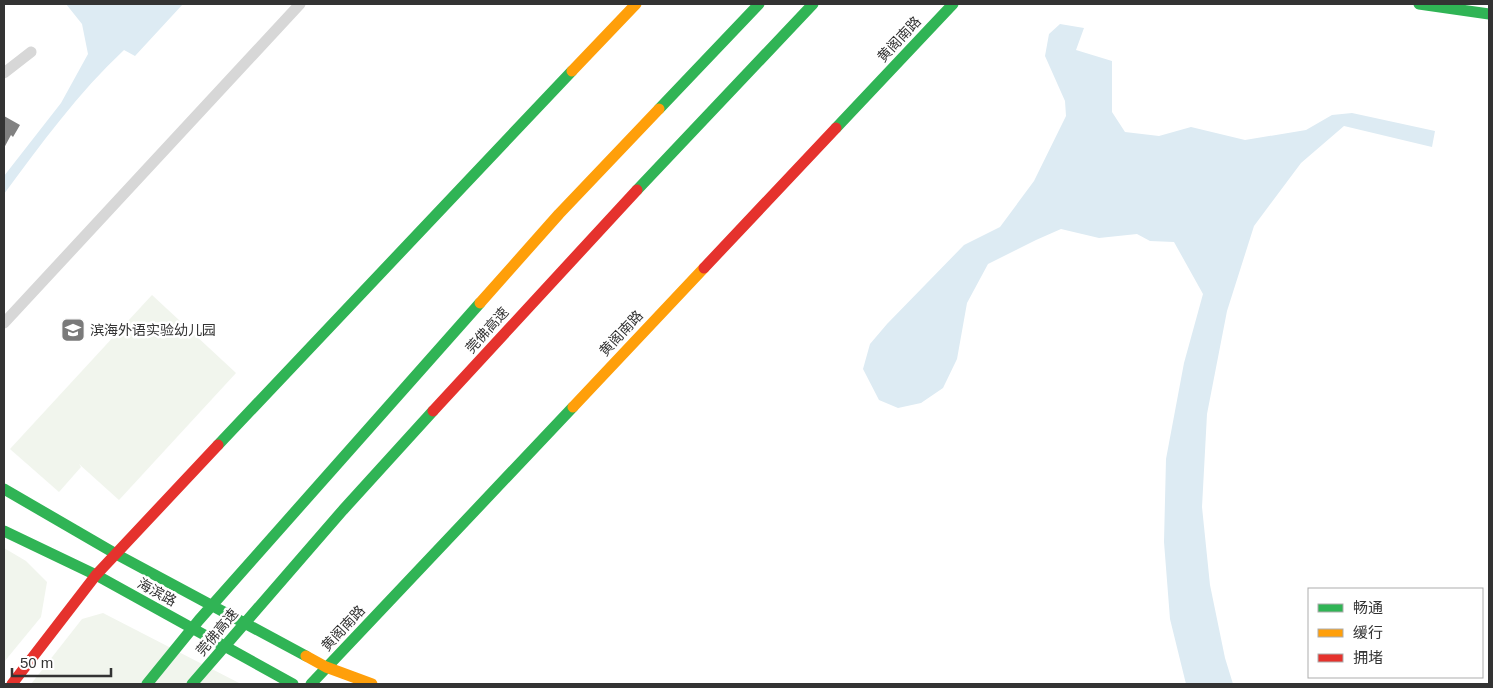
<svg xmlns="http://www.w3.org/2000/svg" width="1493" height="688" viewBox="0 0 1493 688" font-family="Arial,'Noto Sans SC',sans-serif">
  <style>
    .green { fill: #f1f5ed }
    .water { fill: #ddebf3 }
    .building { fill: #818181 }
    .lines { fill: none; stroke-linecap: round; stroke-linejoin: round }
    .street { stroke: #d7d7d7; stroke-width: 11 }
    .fast { stroke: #30b455; stroke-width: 11 }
    .slow { stroke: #ff9f0a; stroke-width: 11 }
    .jam { stroke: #e5322d; stroke-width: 11 }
    .labels { text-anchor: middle; stroke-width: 5; stroke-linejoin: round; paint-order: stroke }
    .street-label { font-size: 14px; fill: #333; stroke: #fff }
    .poi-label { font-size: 14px; fill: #333; stroke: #fff; text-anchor: start }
  </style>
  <rect width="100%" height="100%" fill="#fff"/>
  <!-- green -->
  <path class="green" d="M 152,295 L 236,373 L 119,500 L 79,464 L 81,467 L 59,492 L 10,449 Z
    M 4,548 L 26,561 L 47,582 L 41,617 L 4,662 Z
    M 103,613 L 241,684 L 31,684 L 82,619 Z"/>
  <!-- water -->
  <path class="water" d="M 66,4 L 183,4 L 135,56 L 124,50 C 78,93 41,144 4,194 L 4,176 L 61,103 L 88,54 L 82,24 Z
    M 1060,24 L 1084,28 L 1076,50 L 1112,61 L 1112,112 L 1125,132 L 1159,136 L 1191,127 L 1245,140 L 1306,130 L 1332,115 L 1352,113 L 1435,131 L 1432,147 L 1344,126 L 1301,163 L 1254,226 L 1227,311 L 1207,414 L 1202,507 L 1210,585 L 1225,658 L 1233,684 L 1186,684 L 1170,619 L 1164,542 L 1166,459 L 1184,363 L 1203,294 L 1174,242 L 1150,241 L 1137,234 L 1099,238 L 1061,229 L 1036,240 L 988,264 L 967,303 L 957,359 L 943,388 L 921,403 L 898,408 L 879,400 L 863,369 L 870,344 L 887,324 L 964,245 L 1000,227 L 1034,181 L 1066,116 L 1065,101 L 1045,56 L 1049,34 Z"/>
  <!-- building -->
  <path class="building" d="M 4,116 L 20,125 L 13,137 L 11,135 L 4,148 Z"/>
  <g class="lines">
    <!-- street -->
    <path class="street" d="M 4,73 L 31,52
      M 4,323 L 300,4"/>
    <!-- fast -->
    <path class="fast" d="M 1419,4 L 1489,14
      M 659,109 L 759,4
      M 836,128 L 953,4
      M 637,190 L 813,4
      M 218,445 L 572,71
      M 4,489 L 116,554 L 306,656
      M 4,531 L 96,575 L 293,684
      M 147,684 L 199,620 L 480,303
      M 192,684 L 343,510 L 433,411
      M 311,684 L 573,407"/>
    <!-- slow -->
    <path class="slow" d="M 572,71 L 636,4
      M 480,303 L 559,214 L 659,109
      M 573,407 L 704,268
      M 306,656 L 326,667 L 372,684"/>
    <!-- jam -->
    <path class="jam" d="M 704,268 L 836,128
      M 433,411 L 637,190
      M 12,684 L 96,575 L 218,445"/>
  </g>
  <!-- icons -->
  <defs>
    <g id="school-square" transform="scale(1.25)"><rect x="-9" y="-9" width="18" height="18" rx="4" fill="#7a7a7a" stroke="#fff"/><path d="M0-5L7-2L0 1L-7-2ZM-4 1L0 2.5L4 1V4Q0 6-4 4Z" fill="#fff"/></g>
  </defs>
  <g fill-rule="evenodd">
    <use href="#school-square" x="73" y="330"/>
  </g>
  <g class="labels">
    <!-- street labels -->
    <g class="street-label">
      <text transform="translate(899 39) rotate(-47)" y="5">黄阁南路</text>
      <text transform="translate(487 330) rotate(-48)" y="5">莞佛高速</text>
      <text transform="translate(621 333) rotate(-47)" y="5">黄阁南路</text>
      <text transform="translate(157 592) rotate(29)" y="5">海滨路</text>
      <text transform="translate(343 628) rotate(-47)" y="5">黄阁南路</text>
      <text transform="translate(217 632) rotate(-50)" y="5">莞佛高速</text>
    </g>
    <!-- poi labels -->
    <g class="poi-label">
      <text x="90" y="335">滨海外语实验幼儿园</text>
    </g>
  </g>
  <!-- border -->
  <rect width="1493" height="688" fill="none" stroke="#333333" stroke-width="10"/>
  <!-- legend -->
  <rect x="1308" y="588" width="175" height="90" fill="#ffffff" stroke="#adadad"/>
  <rect x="1318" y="604" width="25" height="8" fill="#30b455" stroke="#adadad"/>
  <text x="1353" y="613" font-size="15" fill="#333333">畅通</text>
  <rect x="1318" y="629" width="25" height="8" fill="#ff9f0a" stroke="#adadad"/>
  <text x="1353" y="638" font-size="15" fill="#333333">缓行</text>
  <rect x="1318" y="654" width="25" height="8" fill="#e5322d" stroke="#adadad"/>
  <text x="1353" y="663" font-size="15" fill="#333333">拥堵</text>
  <!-- scale -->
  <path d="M12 668v8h99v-8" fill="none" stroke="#333333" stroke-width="2.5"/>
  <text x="20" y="668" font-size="15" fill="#333333" stroke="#ffffff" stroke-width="4" paint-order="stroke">50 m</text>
</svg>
